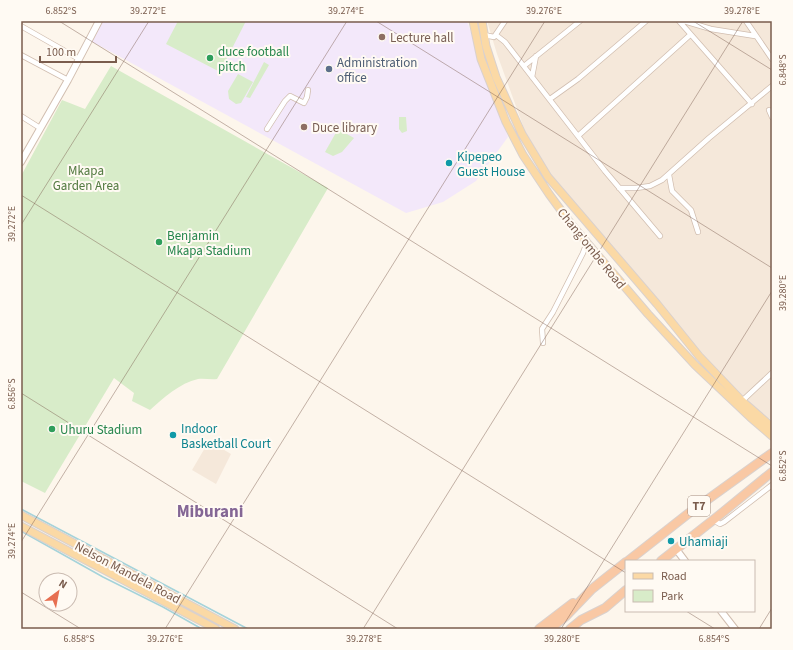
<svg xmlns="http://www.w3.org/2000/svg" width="793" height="650" viewBox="0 0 793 650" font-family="'Source Sans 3',sans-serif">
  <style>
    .residential { fill: #f5e8da }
    .education { fill: #f3e8fa }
    .green { fill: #d8ecc9 }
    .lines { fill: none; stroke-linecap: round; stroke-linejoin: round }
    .stream { stroke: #a5d3da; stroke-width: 1.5 }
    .minor-casing { stroke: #d1beb0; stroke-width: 6 }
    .tertiary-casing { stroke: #d1beb0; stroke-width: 8 }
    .primary-casing { stroke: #dad1cd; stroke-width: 9 }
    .trunk-casing { stroke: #dad1cd; stroke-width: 10 }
    .minor { stroke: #fff; stroke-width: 4.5 }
    .tertiary { stroke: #fff; stroke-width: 6 }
    .primary { stroke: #fbd9a5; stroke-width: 7 }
    .trunk { stroke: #f9c8a4; stroke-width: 8 }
    .ticks { fill: none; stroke: #7a5c4d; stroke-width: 1; stroke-opacity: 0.45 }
    .education-dot { fill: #8d6e63; stroke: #fffaf3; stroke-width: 1.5 }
    .leisure-dot { fill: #2e9e5b; stroke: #fffaf3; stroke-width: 1.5 }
    .service-dot { fill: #5c6f8a; stroke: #fffaf3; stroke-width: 1.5 }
    .culture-dot { fill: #0f9aa8; stroke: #fffaf3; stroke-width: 1.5 }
    .labels { text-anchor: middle; stroke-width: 4; stroke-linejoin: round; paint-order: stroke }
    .shield { fill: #fffaf3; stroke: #a28b7f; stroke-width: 1 }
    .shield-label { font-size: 12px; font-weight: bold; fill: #7a5c4d }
    .education-label { font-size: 13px; fill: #785e54; stroke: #fffaf3; text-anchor: start }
    .leisure-label { font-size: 13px; fill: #27864d; stroke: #fffaf3; text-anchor: start }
    .service-label { font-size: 13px; fill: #4e5e75; stroke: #fffaf3; text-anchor: start }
    .culture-label { font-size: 13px; fill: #0d838f; stroke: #fffaf3; text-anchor: start }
    .park-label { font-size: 13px; fill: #537a41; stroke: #fffaf3 }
    .street-label { font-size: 13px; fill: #7a5c4d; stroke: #fffaf3 }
    .district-label { font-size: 17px; font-weight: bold; fill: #846695; stroke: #fffaf3 }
    .neatline { fill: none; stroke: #7a5c4d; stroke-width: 1.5 }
    .ticks-label { font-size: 10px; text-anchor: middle; fill: #7a5c4d }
  </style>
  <rect width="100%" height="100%" fill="#fdf6ec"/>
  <!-- residential -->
  <path class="residential" d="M 487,21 L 772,21 L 772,420 L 754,410 L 711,374 L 615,257 L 549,171 L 525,131 L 497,54 Z
    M 209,441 L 231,454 L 216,484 L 192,470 Z"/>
  <!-- education -->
  <path class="education" d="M 102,21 L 467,21 L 508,137 L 476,181 L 443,202 L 406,213 L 91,41 Z"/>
  <!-- green -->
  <path class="green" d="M 178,21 L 246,21 L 220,72 L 166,44 Z
    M 264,62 L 269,65 L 250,98 L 246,97 Z
    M 111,66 L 328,188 L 217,379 C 211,380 204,378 198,379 C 180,383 163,398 150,410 L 132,401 L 134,393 L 114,378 L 45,493 L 21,481 L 21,176 L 62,100 L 85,109 Z
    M 238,74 L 253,82 L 241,103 L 236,104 L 229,99 L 228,91 Z
    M 399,117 L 406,117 L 407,131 L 402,133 L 399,129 Z
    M 338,129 L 354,138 L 342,152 L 333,156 L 325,152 Z"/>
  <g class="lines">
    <!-- stream -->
    <path class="stream" d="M 21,509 L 248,629
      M 21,531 L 103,577 L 163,607 L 202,629"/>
    <!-- minor casing -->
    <g class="minor-casing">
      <path id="minor" d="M 679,21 L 752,104
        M 684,21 L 711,29 L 755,36
        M 746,21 L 772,59
        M 21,26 L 79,59
        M 484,35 L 494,37 L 496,35 L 505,42 L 605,171 L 660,236
        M 494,37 L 505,21
        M 21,55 L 68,80
        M 524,66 L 580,21
        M 532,77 L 536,56
        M 550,99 L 578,79 L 646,21
        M 769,110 L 772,117
        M 21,116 L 40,128
        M 267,129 L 285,101 L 290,96 L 304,103 L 307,97 L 308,90
        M 578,136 L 690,35
        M 669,175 L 672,191 L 691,210 L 698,232
        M 619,188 L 636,188 L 650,186 L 662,180 L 709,138 L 772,86
        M 543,343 L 542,329 L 553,312 L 583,253 L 587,242
        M 742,401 L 772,373
        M 713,520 L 720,524 L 724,522 L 772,485"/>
    </g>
    <!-- tertiary casing -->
    <g class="tertiary-casing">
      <path id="tertiary" d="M 21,162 L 68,80 L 99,21
        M 676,549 L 685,561
        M 721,611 L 735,629"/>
    </g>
    <!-- primary casing -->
    <g class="primary-casing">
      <path id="primary" d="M 473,21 L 481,59 L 506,122 L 523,155 L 549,194 L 571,224 L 648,314 L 695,365 L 750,417 L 772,436
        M 482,21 L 486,46 L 496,77 L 522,134 L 548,177 L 657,304 L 699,356 L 742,401 L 772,427
        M 21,515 L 235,629
        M 21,526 L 216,629"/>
    </g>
    <!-- trunk casing -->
    <g class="trunk-casing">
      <path id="trunk" d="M 628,561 L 689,513 L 772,453
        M 661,561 L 717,517 L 772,472
        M 539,629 L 573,603
        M 550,629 L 566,616 L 592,589 L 626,562
        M 570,629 L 581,620 L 605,608 L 626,590"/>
    </g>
    <!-- minor -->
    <use href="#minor" class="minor"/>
    <!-- tertiary -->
    <use href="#tertiary" class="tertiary"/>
    <!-- primary -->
    <use href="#primary" class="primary"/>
    <!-- trunk -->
    <use href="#trunk" class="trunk"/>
  </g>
  <!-- ticks -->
  <path class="ticks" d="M 59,21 L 772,466M 376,21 L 772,268M 693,21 L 772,70M 21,195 L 626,573M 21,225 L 149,21M 21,393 L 398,629M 21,542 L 347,21M 21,592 L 81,629M 686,611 L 715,629M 165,629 L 545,21M 363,629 L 743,21M 561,629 L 772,291M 759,629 L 772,608"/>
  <!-- markers -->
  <g class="education-dot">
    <circle cx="382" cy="37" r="4"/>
    <circle cx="304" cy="127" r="4"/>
  </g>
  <g class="leisure-dot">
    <circle cx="210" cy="58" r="4"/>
    <circle cx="159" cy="242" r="4"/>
    <circle cx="52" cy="429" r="4"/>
  </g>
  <circle class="service-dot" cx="329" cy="69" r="4"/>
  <g class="culture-dot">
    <circle cx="449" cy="163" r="4"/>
    <circle cx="173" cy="435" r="4"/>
    <circle cx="671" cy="541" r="4"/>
  </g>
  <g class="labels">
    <!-- shield labels -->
    <rect class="shield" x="688" y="496" width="22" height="20" rx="3"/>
    <g class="shield-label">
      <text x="699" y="510">T7</text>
    </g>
    <!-- education labels -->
    <g class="education-label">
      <text x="390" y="42">Lecture hall</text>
      <text x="312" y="132">Duce library</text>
    </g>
    <!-- leisure labels -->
    <g class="leisure-label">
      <text x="218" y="56">duce football<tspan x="218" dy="15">pitch</tspan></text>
      <text x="167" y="240">Benjamin<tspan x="167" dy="15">Mkapa Stadium</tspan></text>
      <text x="60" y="434">Uhuru Stadium</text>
    </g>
    <!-- service labels -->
    <g class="service-label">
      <text x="337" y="67">Administration<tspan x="337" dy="15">office</tspan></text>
    </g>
    <!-- culture labels -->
    <g class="culture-label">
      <text x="457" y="161">Kipepeo<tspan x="457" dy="15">Guest House</tspan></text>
      <text x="181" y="433">Indoor<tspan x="181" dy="15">Basketball Court</tspan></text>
      <text x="679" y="546">Uhamiaji</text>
    </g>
    <!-- park labels -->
    <g class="park-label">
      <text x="86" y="175">Mkapa<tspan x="86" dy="15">Garden Area</tspan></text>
    </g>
    <!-- street labels -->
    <g class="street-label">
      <text transform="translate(592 248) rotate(51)" y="5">Chang'ombe Road</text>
      <text transform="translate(128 572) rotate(28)" y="5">Nelson Mandela Road</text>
    </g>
    <!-- district labels -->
    <g class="district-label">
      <text x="210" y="517">Miburani</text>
    </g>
  </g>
  <!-- border -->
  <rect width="793" height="650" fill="none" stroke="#fffaf3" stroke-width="44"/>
  <!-- legend -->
  <rect x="625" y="560" width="130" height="52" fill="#fffaf3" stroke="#cabbb1"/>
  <rect x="633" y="573" width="20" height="6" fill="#fbd9a5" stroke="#cabbb1"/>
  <text x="661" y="580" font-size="12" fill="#7a5c4d">Road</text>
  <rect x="633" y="590" width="20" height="12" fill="#d8ecc9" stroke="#cabbb1"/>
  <text x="661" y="600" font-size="12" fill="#7a5c4d">Park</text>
  <!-- north arrow -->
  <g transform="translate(58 592) rotate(32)"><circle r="19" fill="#fffaf3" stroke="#cabbb1"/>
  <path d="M0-3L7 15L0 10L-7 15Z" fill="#e76f51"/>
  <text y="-6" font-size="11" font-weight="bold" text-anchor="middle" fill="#7a5c4d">N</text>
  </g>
  <!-- scale -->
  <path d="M40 56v6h76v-6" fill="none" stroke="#7a5c4d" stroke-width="2"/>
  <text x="46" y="56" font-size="12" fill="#7a5c4d" stroke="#fffaf3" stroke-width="3" paint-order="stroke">100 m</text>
  <rect x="22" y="22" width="749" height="606" class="neatline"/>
  <g class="ticks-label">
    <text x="61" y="14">6.852°S</text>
    <text x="148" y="14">39.272°E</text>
    <text x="346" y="14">39.274°E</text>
    <text x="544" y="14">39.276°E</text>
    <text x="742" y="14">39.278°E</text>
    <text transform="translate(782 70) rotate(-90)" y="4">6.848°S</text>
    <text transform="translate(11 224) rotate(-90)" y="4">39.272°E</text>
    <text transform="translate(782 293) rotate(-90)" y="4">39.280°E</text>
    <text transform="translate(11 394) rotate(-90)" y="4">6.856°S</text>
    <text transform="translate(782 466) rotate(-90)" y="4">6.852°S</text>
    <text transform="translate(11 541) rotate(-90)" y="4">39.274°E</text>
    <text x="79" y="642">6.858°S</text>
    <text x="165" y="642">39.276°E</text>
    <text x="364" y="642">39.278°E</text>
    <text x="562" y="642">39.280°E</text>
    <text x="714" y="642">6.854°S</text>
  </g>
</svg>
